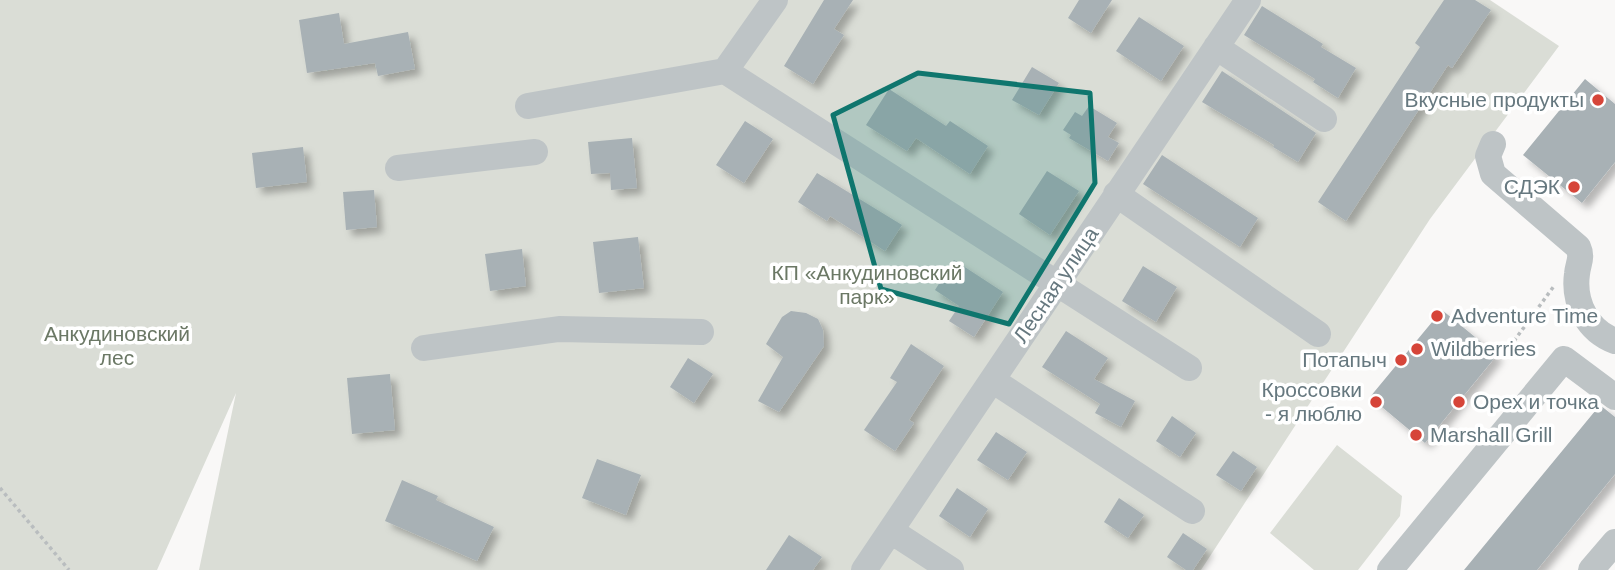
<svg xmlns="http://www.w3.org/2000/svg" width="1615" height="570" viewBox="0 0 1615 570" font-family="Helvetica,sans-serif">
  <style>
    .green { fill: #daddd6 }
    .building { fill: #a8b1b5; filter: url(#shadow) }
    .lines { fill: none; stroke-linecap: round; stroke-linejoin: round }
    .path { stroke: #b9bdbf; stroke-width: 3.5; stroke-dasharray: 3.5 3.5; stroke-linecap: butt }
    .minor { stroke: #bec4c6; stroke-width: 26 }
    .marked { fill: #0f766e; fill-opacity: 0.2; stroke: #0f766e; stroke-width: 5; stroke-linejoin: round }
    .poi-dot { fill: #d64539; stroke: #fff; stroke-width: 2.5 }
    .labels { text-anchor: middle; stroke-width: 7; stroke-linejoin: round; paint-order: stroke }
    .poi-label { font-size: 21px; fill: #66787f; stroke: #fff; text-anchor: end }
    .park-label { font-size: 21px; fill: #6b7865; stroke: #fff }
    .street-label { font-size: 21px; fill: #66787f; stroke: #fff }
  </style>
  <defs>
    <filter id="shadow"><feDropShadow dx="6" dy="6" stdDeviation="3.5" flood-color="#0004"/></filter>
  </defs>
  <rect width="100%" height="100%" fill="#f9f8f7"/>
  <!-- green -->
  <path class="green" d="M 0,0 L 1490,0 L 1559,46 L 1430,219 L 1201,570 L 199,570 L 236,393 L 157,570 L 0,570 Z
    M 1337,445 L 1402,496 L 1400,516 L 1358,570 L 1314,570 L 1270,533 Z"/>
  <!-- building -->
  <path class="building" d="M 824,0 L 853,0 L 834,29 L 844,35 L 813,84 L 784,66 Z
    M 1079,0 L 1112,0 L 1091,33 L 1068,18 Z
    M 1444,0 L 1475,0 L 1491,10 L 1452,68 L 1448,65 L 1346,221 L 1318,202 L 1420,47 L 1415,43 Z
    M 1262,6 L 1323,44 L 1321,47 L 1356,68 L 1338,98 L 1313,82 L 1315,79 L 1244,35 Z
    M 339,13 L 344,44 L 408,32 L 415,69 L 378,76 L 375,63 L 307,73 L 299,20 Z
    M 1139,17 L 1184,46 L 1161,81 L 1116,51 Z
    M 1032,67 L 1059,83 L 1039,115 L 1012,100 Z
    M 1222,71 L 1316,133 L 1298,162 L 1273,147 L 1274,145 L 1202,102 Z
    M 1585,79 L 1615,104 L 1615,162 L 1582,203 L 1523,155 Z
    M 889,89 L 946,126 L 950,121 L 988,146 L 970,174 L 916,138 L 907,151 L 866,125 Z
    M 1089,106 L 1117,123 L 1108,137 L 1119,143 L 1108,161 L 1069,138 L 1071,135 L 1063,130 L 1075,112 L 1082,116 Z
    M 745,121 L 773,139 L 744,183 L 716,165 Z
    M 632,138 L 637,188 L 611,190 L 610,173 L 591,174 L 588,142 Z
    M 303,147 L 307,182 L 256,188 L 252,153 Z
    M 1162,155 L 1258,218 L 1240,247 L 1143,184 Z
    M 1047,171 L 1079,191 L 1050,235 L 1019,214 Z
    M 817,173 L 902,225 L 885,251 L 830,216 L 827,221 L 798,202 Z
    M 374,190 L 377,227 L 346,230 L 343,192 Z
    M 638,237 L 644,288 L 599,293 L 593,242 Z
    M 522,249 L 526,286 L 490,291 L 485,254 Z
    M 954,260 L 1003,292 L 974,337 L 949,321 L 959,306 L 935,290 Z
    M 1143,266 L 1177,287 L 1156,322 L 1122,301 Z
    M 1442,310 L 1497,355 L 1425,443 L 1370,397 Z
    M 791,311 L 806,313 L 818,319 L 823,330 L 824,346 L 779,412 L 758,401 L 783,357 L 766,344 L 782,317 Z
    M 1066,331 L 1108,358 L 1094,379 L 1135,401 L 1121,427 L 1095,413 L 1100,404 L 1042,367 Z
    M 911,344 L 944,366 L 909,420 L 914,423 L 895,451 L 864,430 L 897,382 L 890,378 Z
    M 688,358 L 713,374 L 694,403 L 670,387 Z
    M 390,374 L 395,430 L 352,434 L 347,378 Z
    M 1600,405 L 1615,417 L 1615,474 L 1537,570 L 1464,570 Z
    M 1172,416 L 1196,433 L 1180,457 L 1156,441 Z
    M 996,432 L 1027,452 L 1008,480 L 977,460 Z
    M 1233,451 L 1257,467 L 1241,491 L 1216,475 Z
    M 597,459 L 641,475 L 626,515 L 582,498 Z
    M 402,480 L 438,496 L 436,500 L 494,527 L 477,561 L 385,521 Z
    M 957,488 L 988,509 L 970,537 L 939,516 Z
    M 1119,498 L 1144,515 L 1128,538 L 1104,522 Z
    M 1183,533 L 1207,549 L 1193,570 L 1186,570 L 1167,557 Z
    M 789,535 L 822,557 L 813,570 L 766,570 Z"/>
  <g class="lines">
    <!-- path -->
    <path class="path" d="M 1514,341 L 1554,286
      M 0,488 L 69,570"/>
    <!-- minor -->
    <path class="minor" d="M 1216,47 L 1324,119
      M 725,71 L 775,0
      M 528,106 L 725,71 L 1189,368
      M 1493,144 L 1488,156 L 1493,174 L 1578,247 C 1583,258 1578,263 1577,274 C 1573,303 1588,331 1615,341
      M 398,168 L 535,152
      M 1116,194 L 1318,334
      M 424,348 L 559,329 L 701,332
      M 992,380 L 1192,511
      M 891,531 L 951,570
      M 864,570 L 1248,0
      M 1390,570 L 1564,359 L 1615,397
      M 1591,570 L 1615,542"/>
  </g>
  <!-- marked area -->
  <path class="marked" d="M 918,73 L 1090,93 L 1095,183 L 1009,324 L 881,289 L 833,115 Z"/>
  <!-- markers -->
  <g class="poi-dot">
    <circle cx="1598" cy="100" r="7"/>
    <circle cx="1574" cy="187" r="7"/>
    <circle cx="1437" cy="316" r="7"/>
    <circle cx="1417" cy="349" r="7"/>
    <circle cx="1401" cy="360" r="7"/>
    <circle cx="1376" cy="402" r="7"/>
    <circle cx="1459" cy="402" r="7"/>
    <circle cx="1416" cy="435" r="7"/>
  </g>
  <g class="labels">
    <!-- poi labels -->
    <g class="poi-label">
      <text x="1584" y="107">Вкусные продукты</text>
      <text x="1560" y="194">СДЭК</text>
      <text x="1451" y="323" text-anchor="start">Adventure Time</text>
      <text x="1431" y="356" text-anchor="start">Wildberries</text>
      <text x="1387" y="367">Потапыч</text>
      <text x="1362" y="397">Кроссовки<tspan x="1362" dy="24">- я люблю</tspan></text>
      <text x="1473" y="409" text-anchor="start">Орех и точка</text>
      <text x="1430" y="442" text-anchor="start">Marshall Grill</text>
    </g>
    <!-- park labels -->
    <g class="park-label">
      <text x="867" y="280">КП «Анкудиновский<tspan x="867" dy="24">парк»</tspan></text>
      <text x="117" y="341">Анкудиновский<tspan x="117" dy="24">лес</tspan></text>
    </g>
    <!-- street labels -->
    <g class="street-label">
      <text transform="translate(1056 285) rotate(-56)" y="7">Лесная улица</text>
    </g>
  </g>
</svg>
